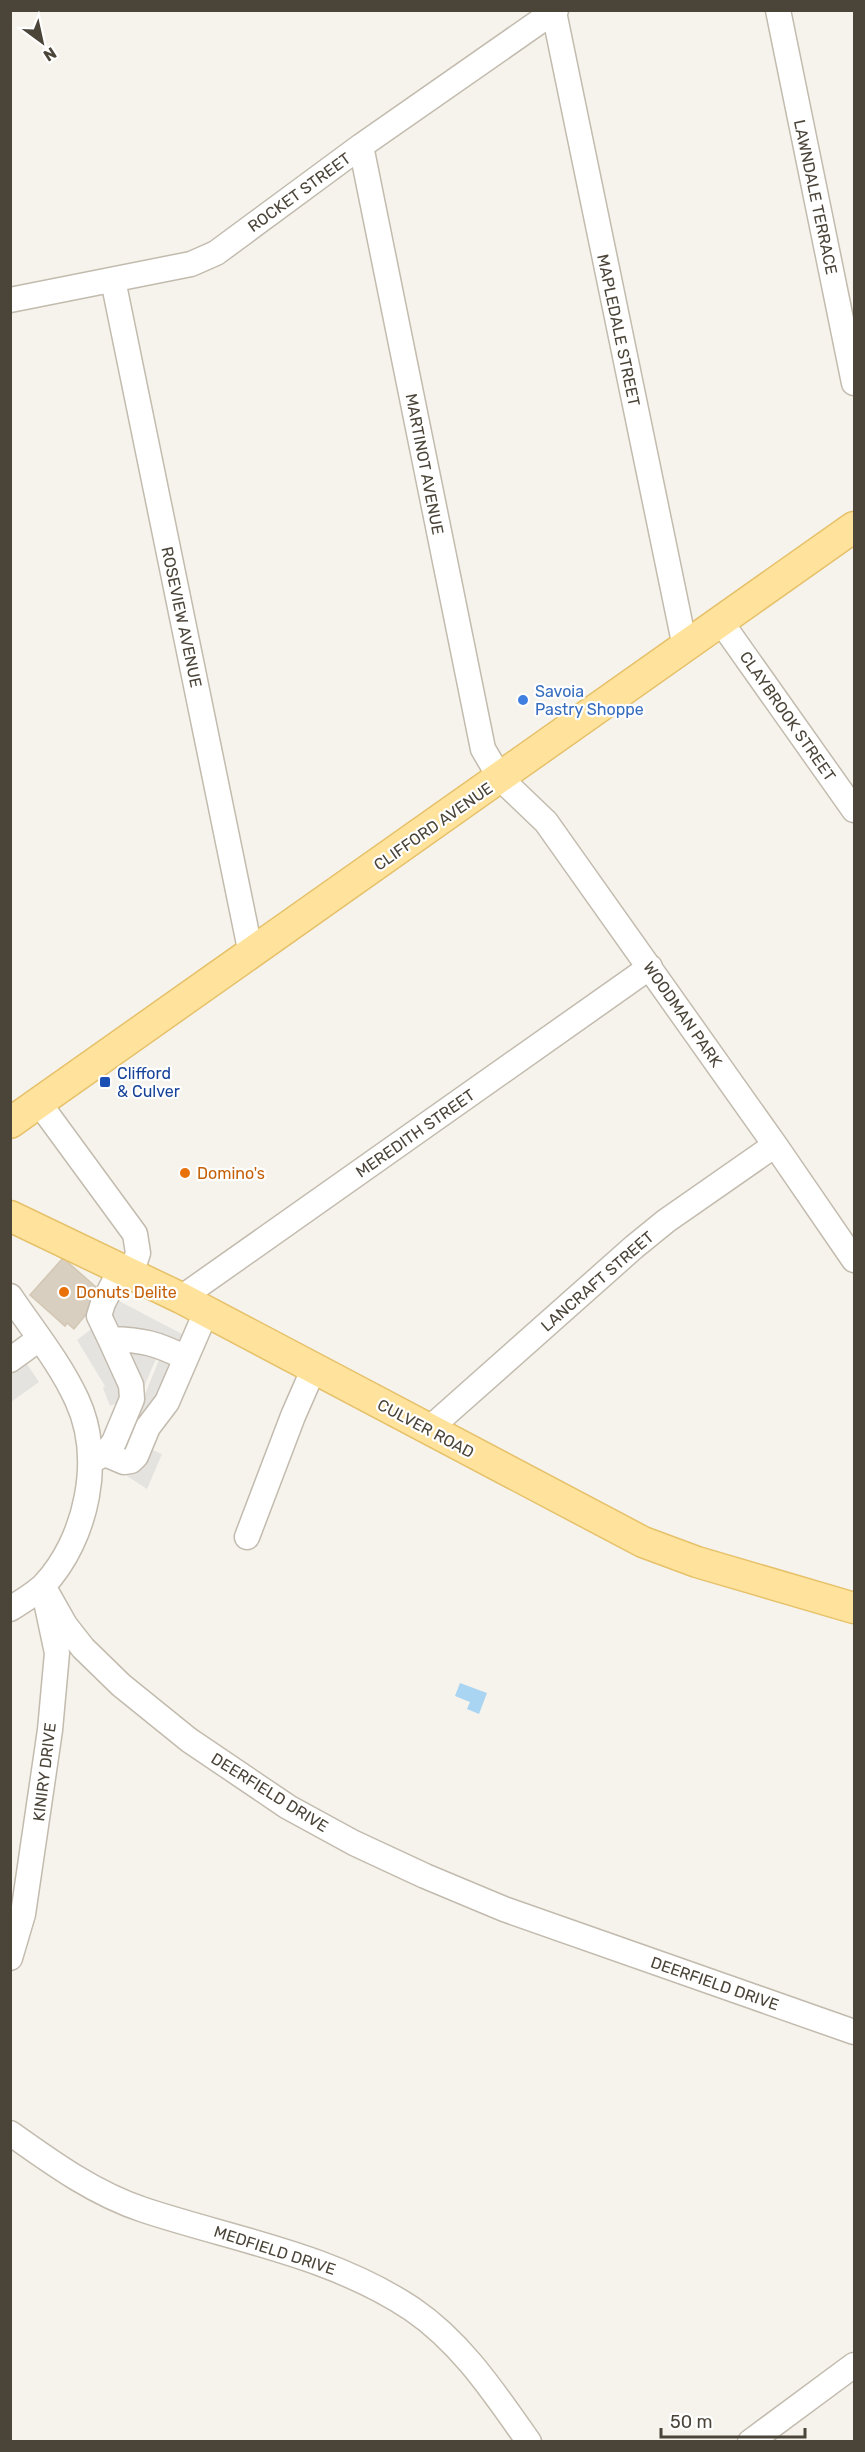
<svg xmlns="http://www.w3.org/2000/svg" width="865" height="2452" viewBox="0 0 865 2452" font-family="Rubik,sans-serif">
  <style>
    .parking { fill: #e5e3e0 }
    .water { fill: #a9d4f2 }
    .building { fill: #d8cfc1; stroke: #d3c7b4; stroke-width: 1.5 }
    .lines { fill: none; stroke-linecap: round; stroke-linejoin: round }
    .minor-casing { stroke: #c2bbae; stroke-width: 27 }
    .major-casing { stroke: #e6c16a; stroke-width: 33 }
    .minor { stroke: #fff; stroke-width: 24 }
    .major { stroke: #ffe39c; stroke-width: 30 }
    .shop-dot { fill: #3f7fe0; stroke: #fff; stroke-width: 2 }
    .transit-dot { fill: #1a4fb4; stroke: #fff; stroke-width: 2 }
    .food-dot { fill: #e8710a; stroke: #fff; stroke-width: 2 }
    .labels { text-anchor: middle; stroke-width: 4.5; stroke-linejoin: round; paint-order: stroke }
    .street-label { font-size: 16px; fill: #4b4439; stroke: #fff }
    .shop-label { font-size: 16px; fill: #366cbe; stroke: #fff; text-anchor: start }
    .transit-label { font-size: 16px; fill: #164399; stroke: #fff; text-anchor: start }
    .food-label { font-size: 16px; fill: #c56008; stroke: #fff; text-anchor: start }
  </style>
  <rect width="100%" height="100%" fill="#f6f3ec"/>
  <!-- parking -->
  <path class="parking" d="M 119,1301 L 203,1345 L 191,1379 L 155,1428 L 148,1448 L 162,1454 L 147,1489 L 115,1468 L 161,1355 L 158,1354 L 141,1394 L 110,1406 L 103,1388 L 105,1386 L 77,1340 L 111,1314 Z
    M 10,1339 L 39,1382 L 11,1402 L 10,1402 Z"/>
  <!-- water -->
  <path class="water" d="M 460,1683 L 487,1693 L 479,1714 L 467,1709 L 470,1702 L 455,1696 Z"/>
  <!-- building -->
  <path class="building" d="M 63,1258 L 97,1288 L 94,1291 L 97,1293 L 93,1306 L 74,1329 L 67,1323 L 65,1326 L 30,1295 Z"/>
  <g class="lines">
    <!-- minor casing -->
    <g class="minor-casing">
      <path id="minor" d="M 778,10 L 854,383
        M 554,12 L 685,647
        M 361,146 L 483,749 L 500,778 L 546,822 L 775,1145 L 854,1260
        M 113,280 L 251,954
        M 10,300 L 191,264 L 216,253 L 361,146 L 556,10
        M 721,622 L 854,810
        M 39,1103 L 135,1234 L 138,1253 L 131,1274
        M 121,1269 L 103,1303 L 99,1316 L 110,1339 C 143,1340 156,1343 186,1358
        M 10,1296 C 33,1330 60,1363 77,1400 C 104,1458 87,1539 44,1585 C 35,1594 21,1602 10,1609
        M 181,1298 L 650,967
        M 10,1360 L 39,1339
        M 429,1429 L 634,1247 L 666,1221 L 775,1145
        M 105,1454 L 124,1462 L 131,1461 L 136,1456 L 148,1427 L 167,1402 L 206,1312
        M 91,1461 L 105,1454 L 114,1442 L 132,1399 L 131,1385 L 110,1339
        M 247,1537 L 293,1416 L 314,1368
        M 43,1586 L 65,1625 L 83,1648 L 121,1685 L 189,1740 L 288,1807 L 354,1843 L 425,1876 L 504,1909 L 854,2032
        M 10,1958 L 23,1914 L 50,1730 L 57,1653 L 47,1606
        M 10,2133 C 52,2163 95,2194 144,2210 C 235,2240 331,2255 412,2309 C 462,2343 495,2394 529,2442
        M 750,2442 L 854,2365"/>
    </g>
    <!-- major casing -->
    <g class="major-casing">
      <path id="major" d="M 10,1123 L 854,527
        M 10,1216 L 181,1298 L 643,1542 L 697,1562 L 854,1608"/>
    </g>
    <!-- minor -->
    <use href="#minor" class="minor"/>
    <!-- major -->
    <use href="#major" class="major"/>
  </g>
  <!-- markers -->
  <circle class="shop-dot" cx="523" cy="700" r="6"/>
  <rect class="transit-dot" x="99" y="1076" width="12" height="12" rx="3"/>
  <g class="food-dot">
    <circle cx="185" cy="1173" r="6"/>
    <circle cx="64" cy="1292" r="6"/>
  </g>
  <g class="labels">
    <!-- street labels -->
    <g class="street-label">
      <text transform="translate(299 192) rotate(-36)" y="6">ROCKET STREET</text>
      <text transform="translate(816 197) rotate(78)" y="6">LAWNDALE TERRACE</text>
      <text transform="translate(619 330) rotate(78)" y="6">MAPLEDALE STREET</text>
      <text transform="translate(425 464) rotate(79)" y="6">MARTINOT AVENUE</text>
      <text transform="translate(182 617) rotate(78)" y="6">ROSEVIEW AVENUE</text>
      <text transform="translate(788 716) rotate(55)" y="6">CLAYBROOK STREET</text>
      <text transform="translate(433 826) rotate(-35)" y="6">CLIFFORD AVENUE</text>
      <text transform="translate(683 1014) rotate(55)" y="6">WOODMAN PARK</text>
      <text transform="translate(415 1133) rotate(-35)" y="6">MEREDITH STREET</text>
      <text transform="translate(597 1281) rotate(-41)" y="6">LANCRAFT STREET</text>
      <text transform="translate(426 1428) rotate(28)" y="6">CULVER ROAD</text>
      <text transform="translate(44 1772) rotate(-83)" y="6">KINIRY DRIVE</text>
      <text transform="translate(270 1792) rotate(32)" y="6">DEERFIELD DRIVE</text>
      <text transform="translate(715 1983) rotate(19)" y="6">DEERFIELD DRIVE</text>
      <text transform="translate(275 2250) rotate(18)" y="6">MEDFIELD DRIVE</text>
    </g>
    <!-- shop labels -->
    <g class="shop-label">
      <text x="535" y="697">Savoia<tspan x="535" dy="18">Pastry Shoppe</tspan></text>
    </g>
    <!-- transit labels -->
    <g class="transit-label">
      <text x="117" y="1079">Clifford<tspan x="117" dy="18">&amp; Culver</tspan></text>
    </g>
    <!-- food labels -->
    <g class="food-label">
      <text x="197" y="1179">Domino's</text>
      <text x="76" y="1298">Donuts Delite</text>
    </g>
  </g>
  <!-- border -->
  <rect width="865" height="2452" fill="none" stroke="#4b4439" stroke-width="24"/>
  <!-- north arrow -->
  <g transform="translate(42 42) rotate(147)" stroke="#ffffff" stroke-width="4.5" paint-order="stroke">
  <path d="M0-4.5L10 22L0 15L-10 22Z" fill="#4b4439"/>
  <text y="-9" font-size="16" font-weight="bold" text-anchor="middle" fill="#4b4439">N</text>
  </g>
  <!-- scale -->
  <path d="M661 2428v9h144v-9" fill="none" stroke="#4b4439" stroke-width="3"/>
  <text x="670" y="2428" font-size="18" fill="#4b4439" stroke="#ffffff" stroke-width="4.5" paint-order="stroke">50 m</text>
</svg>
